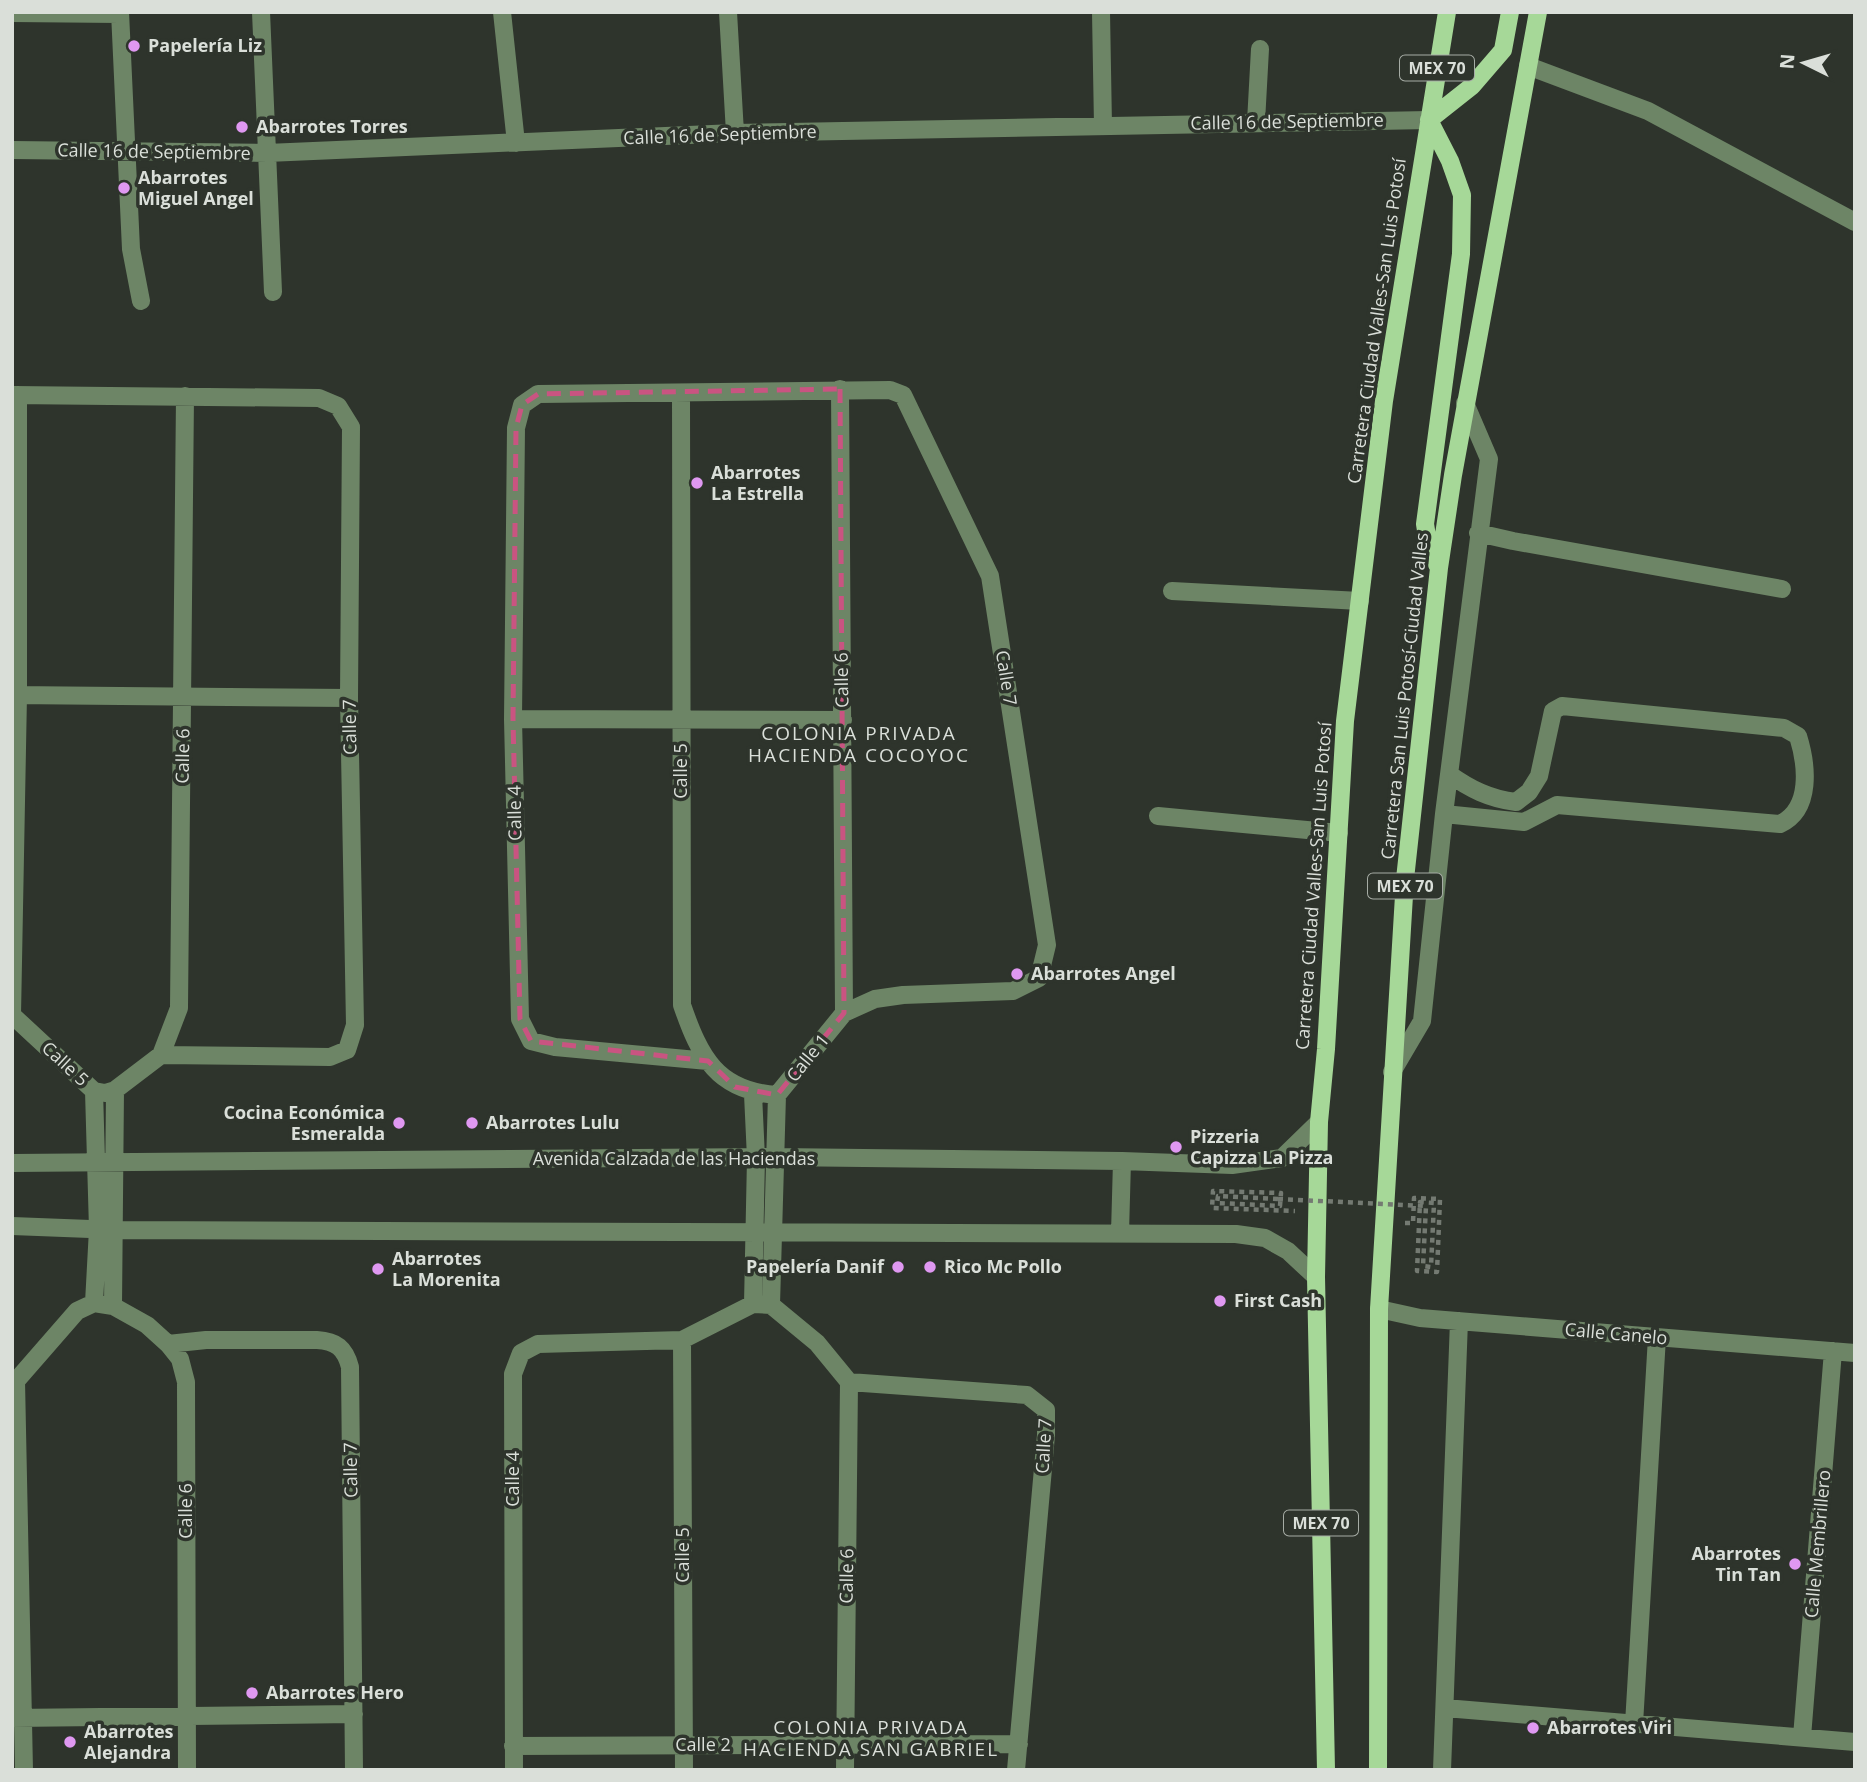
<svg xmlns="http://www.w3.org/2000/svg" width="1867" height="1782" viewBox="0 0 1867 1782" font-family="'Open Sans',sans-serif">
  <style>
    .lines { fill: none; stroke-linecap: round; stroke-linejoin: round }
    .path { stroke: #747a72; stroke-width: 4.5; stroke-dasharray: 5 5; stroke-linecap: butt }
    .minor { stroke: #6d8566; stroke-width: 18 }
    .major { stroke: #a6d898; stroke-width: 18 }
    .path-bridge { stroke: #747a72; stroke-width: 4.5; stroke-dasharray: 5 5; stroke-linecap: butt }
    .marked { fill: none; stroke: #c95481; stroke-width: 5; stroke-dasharray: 14 9; stroke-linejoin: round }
    .poi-dot { fill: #df98f1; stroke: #2e342c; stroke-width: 2.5 }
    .labels { text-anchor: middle; stroke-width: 7; stroke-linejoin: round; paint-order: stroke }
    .shield { fill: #2e342c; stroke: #a6aca5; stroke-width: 2 }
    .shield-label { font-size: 16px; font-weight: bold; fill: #dadfd9 }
    .poi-label { font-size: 18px; font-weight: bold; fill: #dadfd9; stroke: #2e342c; text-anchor: start }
    .street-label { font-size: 18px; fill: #dadfd9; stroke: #2e342c }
    .neighbourhood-label { font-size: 19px; letter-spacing: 2px; fill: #dadfd9; stroke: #2e342c }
  </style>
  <rect width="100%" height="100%" fill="#2e342c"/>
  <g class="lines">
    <!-- path -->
    <path class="path" d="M 1278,1199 L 1218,1196 L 1217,1203 L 1280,1206 L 1281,1193 L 1213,1191 L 1212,1208 L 1295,1211
      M 1405,1223 L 1413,1223 L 1414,1198 L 1440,1199 L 1437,1272 L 1417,1271 L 1420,1202 L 1434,1203 L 1431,1267 L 1423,1266 L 1426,1206"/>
    <!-- minor -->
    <path class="minor" d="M 120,12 L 131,249 L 141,301
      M 261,12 L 273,292
      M 502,12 L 516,143
      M 728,12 L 735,133
      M 1101,12 L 1103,126
      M 12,13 L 120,14
      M 1528,66 L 1648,111 L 1855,222
      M 1256,122 L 1260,49
      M 12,150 L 267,153 L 735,133 L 1429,120
      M 840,389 L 844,1013
      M 681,393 L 682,1005 C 700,1057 717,1091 777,1095
      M 12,395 L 319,398 L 338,406 L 351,427 L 349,698 L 355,1025 L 347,1050 L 330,1057 L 161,1055
      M 18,395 L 18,695 L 12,1015 L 94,1091 L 105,1093 L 115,1090 L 161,1055 L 179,1008 L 185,396
      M 1478,533 L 1513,541 L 1782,589
      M 1172,591 L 1360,601
      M 12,695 L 349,698
      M 513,719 L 843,720
      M 1444,814 L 1524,822 L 1557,805 L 1780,824 C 1812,809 1807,765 1798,736 L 1784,728 L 1562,706 L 1553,711 L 1539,776 L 1529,792 L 1516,802 C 1490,799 1470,789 1449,774
      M 1158,816 L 1339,833
      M 708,1061 L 555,1047 L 531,1041 L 520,1019 L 513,719 L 516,428 L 522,405 L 538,394 L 890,390 L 903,395 L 990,576 L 1047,945 L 1039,978 L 1013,991 L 903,995 L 875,999 L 844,1013 L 777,1095 L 771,1305
      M 1392,1072 L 1422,1021 L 1444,814 L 1489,459 L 1465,403
      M 12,1163 L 776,1157 L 1122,1161 L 1232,1165 L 1282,1158 L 1319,1122
      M 12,1226 L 116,1230 L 1236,1234 L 1265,1238 L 1288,1251 L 1316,1277
      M 1120,1233 L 1122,1161
      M 94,1303 L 98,1229 L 94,1091
      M 753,1304 L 771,1305 L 817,1343 L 849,1382 L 1027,1395 L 1046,1410 L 1046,1435 L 1016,1770
      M 753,1304 L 756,1158 L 753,1094
      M 113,1306 L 115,1090
      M 1379,1309 L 1420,1318 L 1855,1353
      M 682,1340 L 684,1770
      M 168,1344 L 206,1340 L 317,1340 C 336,1341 345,1348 350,1367 L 354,1770
      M 16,1381 L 77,1311 L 94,1303 L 113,1306 L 147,1325 L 168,1344 L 180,1359 L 186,1382 L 187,1770
      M 16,1381 L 24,1770
      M 1445,1708 L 1855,1742
      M 12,1718 L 354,1714
      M 1634,1724 L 1657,1337
      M 1802,1737 L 1833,1351
      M 513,1746 L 1019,1744
      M 514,1770 L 513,1374 L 521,1353 L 538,1344 L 682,1340 L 753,1304
      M 845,1770 L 849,1382
      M 1442,1770 L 1459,1321"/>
    <!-- major -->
    <path class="major" d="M 1429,120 L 1450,161 L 1462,195 L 1461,254 L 1425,524 L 1429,549 L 1439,568
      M 1429,120 L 1472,86 L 1503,50 L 1510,12
      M 1326,1770 L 1316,1277 L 1319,1122 L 1326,1049 L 1345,721 L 1384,401 L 1447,12
      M 1378,1770 L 1379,1309 L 1405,879 L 1439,568 L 1453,475 L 1538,12"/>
    <!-- path-bridge -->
    <path class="path-bridge" d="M 1278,1199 L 1426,1206"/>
  </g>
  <!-- marked area -->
  <path class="marked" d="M 840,389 L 844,1013 L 777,1095 L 735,1087 L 708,1061 L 531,1041 L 520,1019 L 513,719 L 516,428 L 522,405 L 538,394 Z"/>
  <!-- markers -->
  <g class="poi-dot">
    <circle cx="134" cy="46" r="7"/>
    <circle cx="242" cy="127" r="7"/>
    <circle cx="124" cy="188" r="7"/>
    <circle cx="697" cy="483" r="7"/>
    <circle cx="1017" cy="974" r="7"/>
    <circle cx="399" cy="1123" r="7"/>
    <circle cx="472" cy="1123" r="7"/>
    <circle cx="1176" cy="1147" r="7"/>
    <circle cx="898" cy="1267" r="7"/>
    <circle cx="930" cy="1267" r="7"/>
    <circle cx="378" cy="1269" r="7"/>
    <circle cx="1220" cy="1301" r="7"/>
    <circle cx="1795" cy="1564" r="7"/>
    <circle cx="252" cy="1693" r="7"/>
    <circle cx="1533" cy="1728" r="7"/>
    <circle cx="70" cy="1742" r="7"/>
  </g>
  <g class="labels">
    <!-- shield labels -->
    <g class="shield">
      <rect x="1400" y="55.5" width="74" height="25" rx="5"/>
      <rect x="1368" y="873.5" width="74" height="25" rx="5"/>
      <rect x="1284" y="1510.5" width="74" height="25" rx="5"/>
    </g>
    <g class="shield-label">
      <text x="1437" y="74">MEX 70</text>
      <text x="1405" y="892">MEX 70</text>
      <text x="1321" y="1529">MEX 70</text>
    </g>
    <!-- poi labels -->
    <g class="poi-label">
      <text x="148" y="52">Papelería Liz</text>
      <text x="256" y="133">Abarrotes Torres</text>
      <text x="138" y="184">Abarrotes<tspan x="138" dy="21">Miguel Angel</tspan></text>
      <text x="711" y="479">Abarrotes<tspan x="711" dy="21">La Estrella</tspan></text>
      <text x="1031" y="980">Abarrotes Angel</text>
      <text x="385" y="1119" text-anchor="end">Cocina Económica<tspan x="385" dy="21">Esmeralda</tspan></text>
      <text x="486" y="1129">Abarrotes Lulu</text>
      <text x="1190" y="1143">Pizzeria<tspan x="1190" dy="21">Capizza La Pizza</tspan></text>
      <text x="392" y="1265">Abarrotes<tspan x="392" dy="21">La Morenita</tspan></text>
      <text x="884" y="1273" text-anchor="end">Papelería Danif</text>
      <text x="944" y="1273">Rico Mc Pollo</text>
      <text x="1234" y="1307">First Cash</text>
      <text x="1781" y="1560" text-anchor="end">Abarrotes<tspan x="1781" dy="21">Tin Tan</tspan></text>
      <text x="266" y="1699">Abarrotes Hero</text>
      <text x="1547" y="1734">Abarrotes Viri</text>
      <text x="84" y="1738">Abarrotes<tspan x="84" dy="21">Alejandra</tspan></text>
    </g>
    <!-- street labels -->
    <g class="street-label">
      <text transform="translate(1287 122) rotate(-1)" y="6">Calle 16 de Septiembre</text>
      <text transform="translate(720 135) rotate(-2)" y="6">Calle 16 de Septiembre</text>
      <text transform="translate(154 152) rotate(1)" y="6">Calle 16 de Septiembre</text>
      <text transform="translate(1377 321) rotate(-82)" y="6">Carretera Ciudad Valles-San Luis Potosí</text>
      <text transform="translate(1006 678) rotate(81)" y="6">Calle 7</text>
      <text transform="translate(842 680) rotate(-91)" y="6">Calle 6</text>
      <text transform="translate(1405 696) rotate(-84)" y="6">Carretera San Luis Potosí-Ciudad Valles</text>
      <text transform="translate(350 727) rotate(-91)" y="6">Calle 7</text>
      <text transform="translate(183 756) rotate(-89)" y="6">Calle 6</text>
      <text transform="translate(681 771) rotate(-90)" y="6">Calle 5</text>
      <text transform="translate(515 813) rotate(-91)" y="6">Calle 4</text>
      <text transform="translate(1314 886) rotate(-86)" y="6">Carretera Ciudad Valles-San Luis Potosí</text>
      <text transform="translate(808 1058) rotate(-51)" y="6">Calle 1</text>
      <text transform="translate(65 1064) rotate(43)" y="6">Calle 5</text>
      <text x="674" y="1165">Avenida Calzada de las Haciendas</text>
      <text transform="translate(1616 1334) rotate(5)" y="6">Calle Canelo</text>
      <text transform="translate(1044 1446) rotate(-87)" y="6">Calle 7</text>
      <text transform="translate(351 1470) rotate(-91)" y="6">Calle 7</text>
      <text transform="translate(513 1479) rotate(-90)" y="6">Calle 4</text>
      <text transform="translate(186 1511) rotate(-90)" y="6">Calle 6</text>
      <text transform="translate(1818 1544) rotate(-85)" y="6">Calle Membrillero</text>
      <text transform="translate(683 1555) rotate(-90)" y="6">Calle 5</text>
      <text transform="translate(847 1576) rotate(-89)" y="6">Calle 6</text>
      <text x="703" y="1751">Calle 2</text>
    </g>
    <!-- neighbourhood labels -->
    <g class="neighbourhood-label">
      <text x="859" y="740">COLONIA PRIVADA<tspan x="859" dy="22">HACIENDA COCOYOC</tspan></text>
      <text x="871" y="1734">COLONIA PRIVADA<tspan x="871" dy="22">HACIENDA SAN GABRIEL</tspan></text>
    </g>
  </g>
  <!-- border -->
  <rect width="1867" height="1782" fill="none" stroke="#dadfd9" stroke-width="28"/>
  <!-- north arrow -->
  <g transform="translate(1804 63) rotate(275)" stroke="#2e342c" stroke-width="5" paint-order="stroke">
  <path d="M0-5L12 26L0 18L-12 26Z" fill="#dadfd9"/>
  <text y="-10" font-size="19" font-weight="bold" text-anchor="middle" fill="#dadfd9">N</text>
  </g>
</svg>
